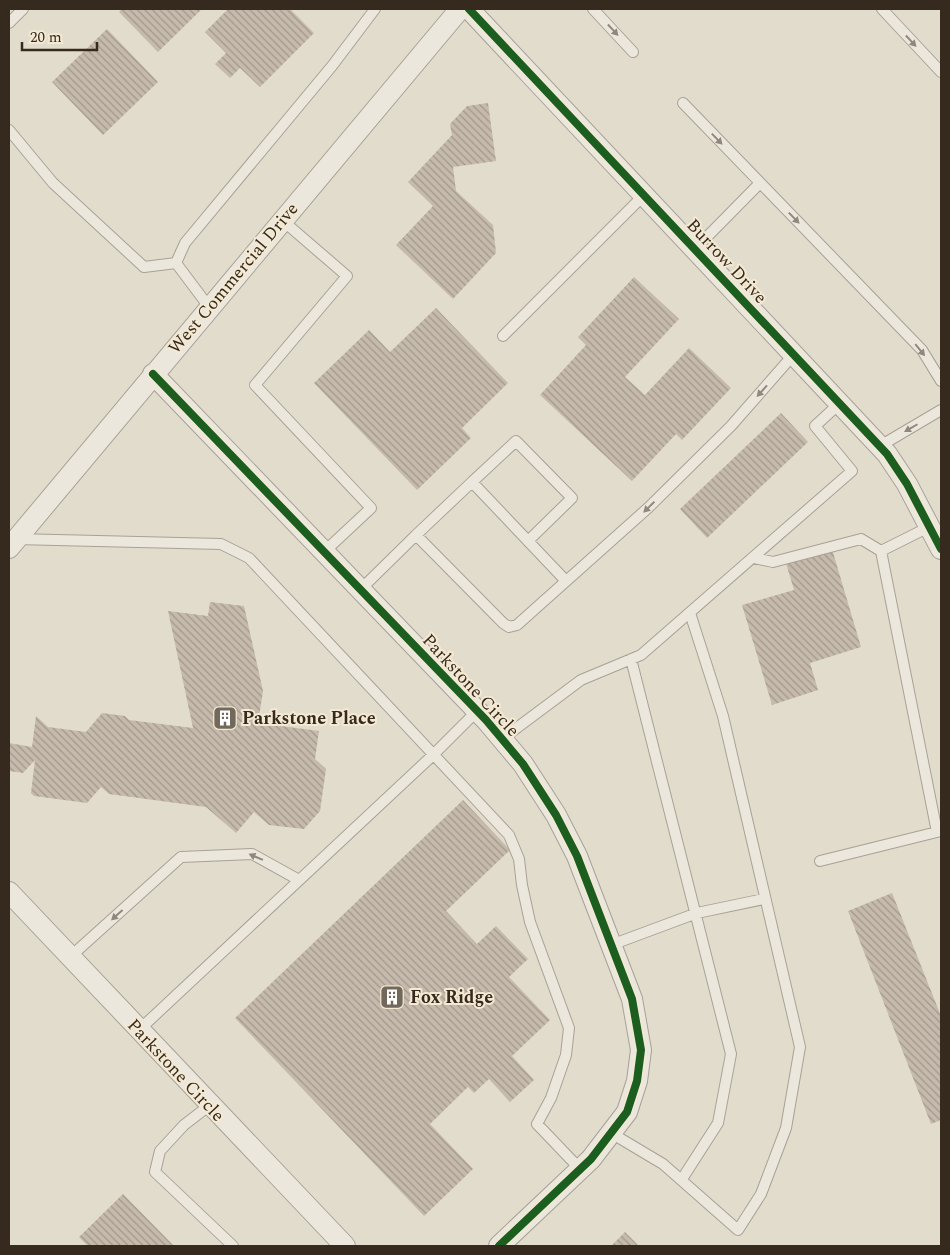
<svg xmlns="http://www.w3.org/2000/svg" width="950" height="1255" viewBox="0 0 950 1255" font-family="Spectral,serif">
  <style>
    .building { fill: url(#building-back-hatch) }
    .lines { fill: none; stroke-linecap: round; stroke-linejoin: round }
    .service-casing { stroke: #a8a195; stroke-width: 12 }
    .minor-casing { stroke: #a8a195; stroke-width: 22 }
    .service { stroke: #ebe7dd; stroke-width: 10 }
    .minor { stroke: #ebe7dd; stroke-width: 20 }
    .cycleway-casing { stroke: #f4e9d2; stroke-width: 11 }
    .cycleway { stroke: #1b5e20; stroke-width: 8 }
    .oneway { fill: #90887e }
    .labels { text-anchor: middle; stroke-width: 4; stroke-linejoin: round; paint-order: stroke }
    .street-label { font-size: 18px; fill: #36291e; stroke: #f4e9d2 }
    .poi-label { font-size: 18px; font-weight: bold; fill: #36291e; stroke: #f4e9d2; text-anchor: start }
  </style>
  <defs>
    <pattern id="building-back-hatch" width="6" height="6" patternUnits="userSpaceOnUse" patternTransform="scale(1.25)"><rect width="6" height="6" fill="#c6baad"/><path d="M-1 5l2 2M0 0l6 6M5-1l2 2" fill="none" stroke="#a2978c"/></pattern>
  </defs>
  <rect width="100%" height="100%" fill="#e2dccc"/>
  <!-- building -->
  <path class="building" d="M 122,9 L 202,9 L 158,52 L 119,12 Z
    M 228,9 L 290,9 L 314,33 L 260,87 L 240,68 L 230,78 L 215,64 L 226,53 L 205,32 Z
    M 107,29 L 158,82 L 103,135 L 52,82 Z
    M 488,103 L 496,161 L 453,167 L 456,191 L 493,225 L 496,253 L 453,299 L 396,245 L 433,206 L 408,182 L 452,135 L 450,124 L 467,106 Z
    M 634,277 L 679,319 L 625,377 L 645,395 L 689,348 L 731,388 L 682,440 L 676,434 L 632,481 L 540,395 L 586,345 L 578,337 Z
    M 436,308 L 508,383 L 462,428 L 471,438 L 417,490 L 314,383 L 369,330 L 390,352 Z
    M 781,413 L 808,442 L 707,538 L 680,509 Z
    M 832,549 L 861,647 L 810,663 L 818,690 L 772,705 L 742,605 L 794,590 L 786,563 Z
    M 210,602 L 244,606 L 263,691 L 258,723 L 319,731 L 315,759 L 326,769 L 320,811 L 304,829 L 269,825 L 254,812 L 236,833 L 206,807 L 109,794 L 101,787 L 87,803 L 34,796 L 31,793 L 35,760 L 23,773 L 9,771 L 9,743 L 32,747 L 36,716 L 48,727 L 86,732 L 102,713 L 125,716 L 129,720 L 193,728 L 168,611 L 208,616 Z
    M 463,800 L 510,850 L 446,911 L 477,944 L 496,926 L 528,959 L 509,977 L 550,1020 L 512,1056 L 534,1080 L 510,1102 L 489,1079 L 474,1093 L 468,1087 L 430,1124 L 473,1169 L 424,1216 L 235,1018 Z
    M 892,893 L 941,1016 L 941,1120 L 931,1124 L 848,911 Z
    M 123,1194 L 174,1246 L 88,1246 L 79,1237 Z
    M 625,1232 L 639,1246 L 611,1246 Z"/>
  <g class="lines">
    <!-- service casing -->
    <g class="service-casing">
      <path id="service" d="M 593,9 L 633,52
        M 882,9 L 941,72
        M 9,23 L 23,9
        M 683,103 L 922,350 L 941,381
        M 9,130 L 53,183 L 144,267 L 176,263
        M 282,220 L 347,276 L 255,385 L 371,508 L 324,552
        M 695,249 L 760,183
        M 209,307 L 176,263 L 185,243 L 332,66 L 375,9
        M 503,336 L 644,195
        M 880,446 L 941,410
        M 472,482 L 516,441 L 572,498 L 528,541
        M 416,535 L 472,482 L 566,581
        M 15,539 L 221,544 L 249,558 L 509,835 L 519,859 L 522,885 L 530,922 L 569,1028 L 566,1055 L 551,1098 L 537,1124 L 580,1169
        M 754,558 L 773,562 L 861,539 L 881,551
        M 360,590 L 416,535 L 503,623 L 509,627 L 517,625 L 648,508 L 731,426 L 794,354
        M 631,659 L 731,1054 L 718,1123 L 682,1179
        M 502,739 L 581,680 L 641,655 L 852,471 L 815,426 L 840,403
        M 820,861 L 937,832 L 881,551 L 931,526
        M 611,945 L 697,913 L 764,899
        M 70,957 L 181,857 L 252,854 L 299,880
        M 139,1030 L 432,756 L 477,711
        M 210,1105 L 184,1125 L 160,1151 L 155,1172 L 233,1246
        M 611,1133 L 663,1164 L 738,1230 L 761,1194 L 786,1128 L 800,1047 L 723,716 L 690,613"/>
    </g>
    <!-- minor casing -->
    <g class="minor-casing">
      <path id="minor" d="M 469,9 L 887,454 L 907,484 L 941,549
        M 153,374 L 486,720 L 523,764 L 556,815 L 577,856 L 632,999 L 641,1050 L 637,1081 L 627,1112 L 591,1159 L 499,1246
        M 9,548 L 460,9
        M 9,892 L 345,1246"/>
    </g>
    <!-- service -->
    <use href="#service" class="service"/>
    <!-- minor -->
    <use href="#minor" class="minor"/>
    <!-- cycleway casing -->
    <g class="cycleway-casing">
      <path id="cycleway" d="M 469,9 L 887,454 L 907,484 L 941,549
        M 153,374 L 486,720 L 523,764 L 556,815 L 577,856 L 632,999 L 641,1050 L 637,1081 L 627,1112 L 591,1159 L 499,1246"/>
    </g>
    <!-- cycleway -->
    <use href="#cycleway" class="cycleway"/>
  </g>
  <!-- one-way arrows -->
  <defs><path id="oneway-solid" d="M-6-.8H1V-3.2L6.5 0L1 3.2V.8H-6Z" transform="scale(1.25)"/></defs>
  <g class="oneway">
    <use href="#oneway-solid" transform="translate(613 30) rotate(47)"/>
    <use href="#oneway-solid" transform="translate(911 41) rotate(47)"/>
    <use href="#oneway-solid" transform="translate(717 139) rotate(46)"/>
    <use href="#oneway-solid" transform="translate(794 218) rotate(46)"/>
    <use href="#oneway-solid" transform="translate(920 350) rotate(51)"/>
    <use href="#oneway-solid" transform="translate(762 391) rotate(132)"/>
    <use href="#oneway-solid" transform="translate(911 428) rotate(150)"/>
    <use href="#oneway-solid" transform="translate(649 507) rotate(136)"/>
    <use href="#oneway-solid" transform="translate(256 857) rotate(-157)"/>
    <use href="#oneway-solid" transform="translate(117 915) rotate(138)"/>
  </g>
  <!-- icons -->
  <defs>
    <g id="building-square" transform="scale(1.25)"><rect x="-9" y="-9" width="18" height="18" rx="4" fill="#72685b" stroke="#f4e9d2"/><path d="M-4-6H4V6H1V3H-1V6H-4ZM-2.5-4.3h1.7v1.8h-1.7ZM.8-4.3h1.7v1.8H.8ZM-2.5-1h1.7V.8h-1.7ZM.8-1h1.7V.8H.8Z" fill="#fff"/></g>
  </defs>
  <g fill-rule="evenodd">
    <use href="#building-square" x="225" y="718"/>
    <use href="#building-square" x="392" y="997"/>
  </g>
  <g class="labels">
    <!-- street labels -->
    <g class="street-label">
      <text transform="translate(727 261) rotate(47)" y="6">Burrow Drive</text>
      <text transform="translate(233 278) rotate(-50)" y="6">West Commercial Drive</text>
      <text transform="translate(471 685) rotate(47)" y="6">Parkstone Circle</text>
      <text transform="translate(176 1070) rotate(47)" y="6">Parkstone Circle</text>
    </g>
    <!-- poi labels -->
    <g class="poi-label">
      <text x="242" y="724">Parkstone Place</text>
      <text x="410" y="1003">Fox Ridge</text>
    </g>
  </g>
  <!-- border -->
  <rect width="950" height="1255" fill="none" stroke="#36291e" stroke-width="20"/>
  <!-- scale -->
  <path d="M22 42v8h75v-8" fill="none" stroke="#36291e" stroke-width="2.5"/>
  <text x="30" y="42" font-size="15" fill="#36291e" stroke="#f4e9d2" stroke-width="4" paint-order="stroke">20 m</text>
</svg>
